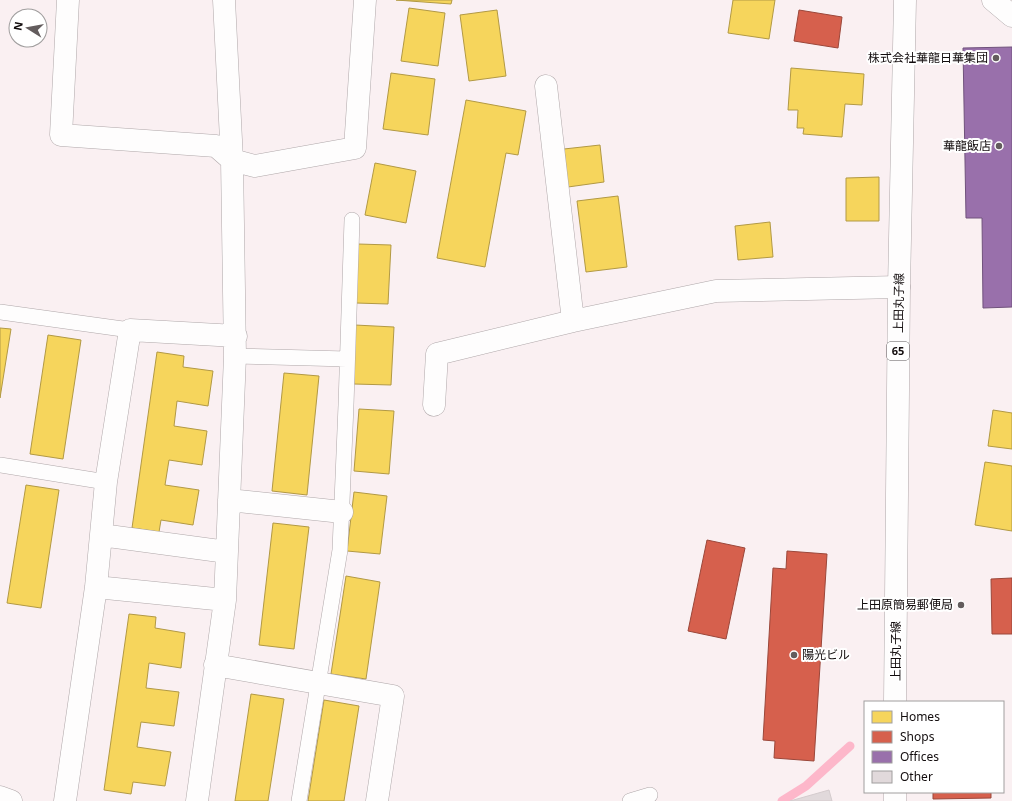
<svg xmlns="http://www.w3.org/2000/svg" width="1012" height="801" viewBox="0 0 1012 801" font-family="'Noto Sans','Noto Sans JP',sans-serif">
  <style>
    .homes { fill: #f6d55c; stroke: #b29944 }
    .shops { fill: #d6604d; stroke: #9b473a }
    .offices { fill: #9970ab; stroke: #70527c }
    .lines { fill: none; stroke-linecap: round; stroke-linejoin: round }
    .stream { stroke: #fdb7ca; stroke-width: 9 }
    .building { fill: #e1d9db; stroke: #d4cbcd }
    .lane-casing { stroke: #afa7a9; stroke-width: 16 }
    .street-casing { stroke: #afa7a9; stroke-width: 23 }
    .secondary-casing { stroke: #afa7a9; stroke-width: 23 }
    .primary-casing { stroke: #afa7a9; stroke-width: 23 }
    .lane { stroke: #fefdfd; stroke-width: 15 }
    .street { stroke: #fefdfd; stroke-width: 22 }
    .secondary { stroke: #fefdfd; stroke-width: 22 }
    .primary { stroke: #fefdfd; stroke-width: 22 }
    .poi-dot { fill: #635c5d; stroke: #fff; stroke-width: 1.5 }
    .labels { text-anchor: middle; stroke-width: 4; stroke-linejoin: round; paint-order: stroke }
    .shield { fill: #fff; stroke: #595556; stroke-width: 1 }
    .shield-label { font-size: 11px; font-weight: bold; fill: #120c0d }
    .poi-label { font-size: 12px; fill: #120c0d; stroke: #fff; text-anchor: end }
    .street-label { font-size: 12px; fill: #120c0d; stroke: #fff }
  </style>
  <rect width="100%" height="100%" fill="#faf0f2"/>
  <!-- homes -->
  <path class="homes" d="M 396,0 L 452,0 L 451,4 Z
    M 733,0 L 775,0 L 769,39 L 728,33 Z
    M 409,8 L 445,13 L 438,66 L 401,61 Z
    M 497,10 L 506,76 L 469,81 L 460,15 Z
    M 791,68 L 864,74 L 862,105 L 845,104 L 842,137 L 803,134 L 804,128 L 797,128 L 798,110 L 788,110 Z
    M 391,73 L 435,79 L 428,135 L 383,129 Z
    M 466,100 L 526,111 L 518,155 L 506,153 L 485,267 L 437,258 Z
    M 600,145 L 604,182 L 568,187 L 564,149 Z
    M 375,163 L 416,171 L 406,223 L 365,215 Z
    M 879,177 L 879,221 L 846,221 L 846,178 Z
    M 618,196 L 627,267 L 586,272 L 577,201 Z
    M 770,222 L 773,257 L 738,260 L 735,226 Z
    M 358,244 L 391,245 L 388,304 L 356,303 Z
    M 355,325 L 394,327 L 391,385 L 354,384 Z
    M 0,328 L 11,329 L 0,398 Z
    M 48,335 L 81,340 L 63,459 L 30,454 Z
    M 157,352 L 184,356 L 183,367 L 213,371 L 208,406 L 177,401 L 174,426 L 207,431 L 202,465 L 169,460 L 165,485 L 199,490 L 193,525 L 161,520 L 159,532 L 132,528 Z
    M 284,373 L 319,376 L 307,495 L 272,491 Z
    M 359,409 L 394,411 L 389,474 L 354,471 Z
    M 993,410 L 1012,413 L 1012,449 L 988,446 Z
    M 985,462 L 1012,466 L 1012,531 L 975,525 Z
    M 26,485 L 59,490 L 41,608 L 7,603 Z
    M 354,492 L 387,496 L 380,554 L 347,551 Z
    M 273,523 L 309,527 L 294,649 L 259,645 Z
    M 346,576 L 380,582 L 366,679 L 331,674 Z
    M 129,614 L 156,617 L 155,628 L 185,633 L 181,668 L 149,663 L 146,688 L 179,692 L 174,726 L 141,722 L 137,747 L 171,752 L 165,786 L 133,782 L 131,794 L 104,790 Z
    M 251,694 L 284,699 L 268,801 L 235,801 Z
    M 324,700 L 359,706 L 344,801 L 308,801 Z"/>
  <!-- shops -->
  <path class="shops" d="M 799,10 L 842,17 L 838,48 L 794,41 Z
    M 707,540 L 745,548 L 726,639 L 688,631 Z
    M 787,551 L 827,554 L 814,761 L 774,758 L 775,741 L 763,740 L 773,568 L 786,569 Z
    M 1012,578 L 1012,634 L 992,634 L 991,579 Z
    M 933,792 L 991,792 L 991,798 L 933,799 Z"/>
  <!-- offices -->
  <path class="offices" d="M 1012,47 L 1012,307 L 983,308 L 982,218 L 966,218 L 963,48 Z"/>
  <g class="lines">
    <!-- stream -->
    <path class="stream" d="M 782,801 L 806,786 L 850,746"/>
  </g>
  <!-- building -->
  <path class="building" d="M 829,790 L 832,801 L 790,801 Z"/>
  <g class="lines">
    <!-- lane casing -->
    <g class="lane-casing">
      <path id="lane" d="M 0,312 L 130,330
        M 235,356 L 347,359
        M 0,465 L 106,482
        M 299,801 L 340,550 L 346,405 L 352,220
        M 630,801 L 650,795"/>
    </g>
    <!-- street casing -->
    <g class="street-casing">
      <path id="street" d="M 68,0 L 61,135 L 216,146 L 232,160 L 255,166 L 355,148 L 365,0
        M 546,86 L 573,321
        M 434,405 L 437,354 L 573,321 L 716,291 L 899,287
        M 229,500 L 342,512
        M 101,535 L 227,552
        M 96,587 L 225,600
        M 215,665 L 393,696 L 377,801
        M 65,801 L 96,587 L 106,482 L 130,330 L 236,336
        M 197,801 L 225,600 L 235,356 L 232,160 L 224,0"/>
    </g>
    <!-- secondary casing -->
    <g class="secondary-casing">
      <path id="secondary" d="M 993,0 L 1012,16
        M 0,797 L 11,801"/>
    </g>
    <!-- primary casing -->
    <g class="primary-casing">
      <path id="primary" d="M 895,702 L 899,287 L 905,0
        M 895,801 L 895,792"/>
    </g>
    <!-- lane -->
    <use href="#lane" class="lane"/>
    <!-- street -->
    <use href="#street" class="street"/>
    <!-- secondary -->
    <use href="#secondary" class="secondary"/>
    <!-- primary -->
    <use href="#primary" class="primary"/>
  </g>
  <!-- markers -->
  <g class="poi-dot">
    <circle cx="996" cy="58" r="4"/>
    <circle cx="999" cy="146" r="4"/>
    <circle cx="961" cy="605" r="4"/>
    <circle cx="794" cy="655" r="4"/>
  </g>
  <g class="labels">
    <!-- shield labels -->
    <rect class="shield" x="887" y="342" width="22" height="18" rx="3"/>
    <g class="shield-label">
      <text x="898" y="355">65</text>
    </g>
    <!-- poi labels -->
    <g class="poi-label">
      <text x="988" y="62">株式会社華龍日華集団</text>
      <text x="991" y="150">華龍飯店</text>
      <text x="953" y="609">上田原簡易郵便局</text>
      <text x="802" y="659" text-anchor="start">陽光ビル</text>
    </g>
    <!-- street labels -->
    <g class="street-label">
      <text transform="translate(899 303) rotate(-89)" y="4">上田丸子線</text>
      <text transform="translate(896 651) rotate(-90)" y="4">上田丸子線</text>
    </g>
  </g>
  <!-- legend -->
  <rect x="864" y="701" width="140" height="92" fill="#ffffff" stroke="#a09e9e"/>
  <rect x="872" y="711" width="20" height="12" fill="#f6d55c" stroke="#a09e9e"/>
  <text x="900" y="721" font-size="12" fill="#120c0d">Homes</text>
  <rect x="872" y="731" width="20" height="12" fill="#d6604d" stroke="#a09e9e"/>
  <text x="900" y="741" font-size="12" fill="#120c0d">Shops</text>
  <rect x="872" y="751" width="20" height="12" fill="#9970ab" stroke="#a09e9e"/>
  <text x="900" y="761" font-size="12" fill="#120c0d">Offices</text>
  <rect x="872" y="771" width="20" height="12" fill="#e1d9db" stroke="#a09e9e"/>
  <text x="900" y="781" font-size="12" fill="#120c0d">Other</text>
  <!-- north arrow -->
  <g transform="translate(28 28) rotate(281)"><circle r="19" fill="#ffffff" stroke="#a09e9e"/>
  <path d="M0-3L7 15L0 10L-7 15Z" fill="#635c5d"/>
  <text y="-6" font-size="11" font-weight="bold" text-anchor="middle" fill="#120c0d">N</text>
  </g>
</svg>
